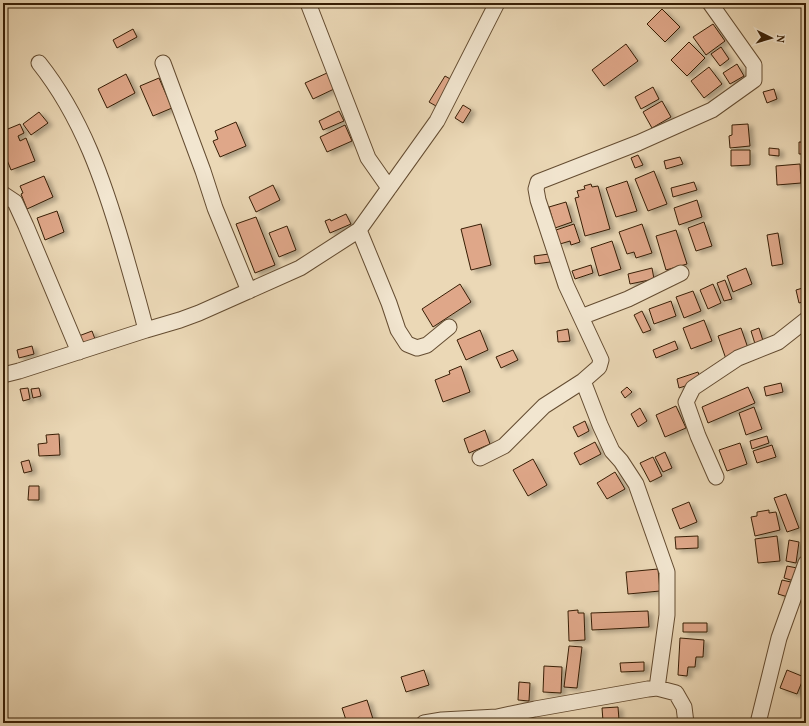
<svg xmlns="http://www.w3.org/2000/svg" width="809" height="726" viewBox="0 0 809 726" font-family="Vollkorn,serif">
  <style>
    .building { fill: #dfa789; stroke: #371e05; filter: url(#shadow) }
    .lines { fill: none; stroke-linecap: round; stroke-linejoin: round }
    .street-casing { stroke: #644c31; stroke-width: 17 }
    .street { stroke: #f2e6d0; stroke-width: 15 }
  </style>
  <defs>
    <filter id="shadow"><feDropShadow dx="4.5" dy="2.5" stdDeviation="2" flood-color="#0004"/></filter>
  </defs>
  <rect width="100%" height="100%" fill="#ebd8b6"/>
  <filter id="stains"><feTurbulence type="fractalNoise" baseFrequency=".005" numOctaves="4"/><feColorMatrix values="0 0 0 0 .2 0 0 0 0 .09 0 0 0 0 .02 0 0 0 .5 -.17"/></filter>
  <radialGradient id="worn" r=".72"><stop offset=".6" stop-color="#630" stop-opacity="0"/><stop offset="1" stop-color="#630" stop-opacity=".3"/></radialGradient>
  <!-- building -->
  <path class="building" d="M 662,9 L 680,27 L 665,42 L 647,24 Z
    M 713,24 L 725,41 L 706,55 L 693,37 Z
    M 133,29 L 137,37 L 117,48 L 113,40 Z
    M 689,42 L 705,58 L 687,76 L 671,60 Z
    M 626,44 L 638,61 L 604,86 L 592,70 Z
    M 721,47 L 729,59 L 720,66 L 711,54 Z
    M 737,64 L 744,76 L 730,84 L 723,73 Z
    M 709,67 L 722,84 L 704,98 L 691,81 Z
    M 327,73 L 334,89 L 313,99 L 305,83 Z
    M 126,74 L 135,93 L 107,108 L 98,89 Z
    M 445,76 L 452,80 L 436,106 L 429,102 Z
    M 159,78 L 172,108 L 153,116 L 140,86 Z
    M 653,87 L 659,99 L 641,109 L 635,97 Z
    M 774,89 L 777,99 L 767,103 L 763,92 Z
    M 662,101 L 671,117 L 652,128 L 643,112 Z
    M 463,105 L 471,110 L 463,123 L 455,118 Z
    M 339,111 L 344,121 L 323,130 L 319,121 Z
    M 39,112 L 48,123 L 31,135 L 23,124 Z
    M 236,122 L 246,146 L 220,157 L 213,141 L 218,139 L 215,131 Z
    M 20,124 L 24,133 L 18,136 L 20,141 L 26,138 L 35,161 L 11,170 L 3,150 L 3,131 Z
    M 748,124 L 750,146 L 730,148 L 729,136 L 732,135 L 732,125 Z
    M 345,125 L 352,141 L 327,152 L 320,137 Z
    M 799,142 L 806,142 L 806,154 L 799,154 Z
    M 769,148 L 779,149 L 779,156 L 769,155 Z
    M 731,150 L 750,150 L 750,165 L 731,166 Z
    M 638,155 L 643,165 L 635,168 L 631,158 Z
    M 680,157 L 683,164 L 666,169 L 664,161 Z
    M 800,164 L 801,183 L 777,185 L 776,166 Z
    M 654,171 L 667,204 L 648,211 L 635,179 Z
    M 44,176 L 53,197 L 27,209 L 21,194 L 23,193 L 20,186 Z
    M 627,181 L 637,211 L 616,217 L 606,188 Z
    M 694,182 L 697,190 L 673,197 L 671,188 Z
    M 591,184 L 592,187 L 598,186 L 610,229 L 585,236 L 575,198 L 579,197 L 577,191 L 585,189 L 584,186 Z
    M 273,185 L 280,200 L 256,212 L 249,197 Z
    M 697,200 L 702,217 L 679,225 L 674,208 Z
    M 566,202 L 572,222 L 555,228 L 549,207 Z
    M 57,211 L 64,232 L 45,240 L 37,218 Z
    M 346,214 L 351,224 L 330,233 L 325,221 L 330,219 L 331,221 Z
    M 256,217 L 275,265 L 255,273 L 236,224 Z
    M 704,222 L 712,246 L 696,251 L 688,228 Z
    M 481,224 L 491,265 L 471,270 L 461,229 Z
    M 574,224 L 580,242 L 571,245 L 570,241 L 560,244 L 556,230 Z
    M 642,224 L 652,253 L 636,258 L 634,252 L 627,254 L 619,232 Z
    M 287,226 L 296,250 L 279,257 L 269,233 Z
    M 676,230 L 687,264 L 666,270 L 656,236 Z
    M 778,233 L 783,264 L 772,266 L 767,235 Z
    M 612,241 L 621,269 L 599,276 L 591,248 Z
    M 549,254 L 550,262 L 535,264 L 534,256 Z
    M 591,265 L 593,273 L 575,279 L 572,271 Z
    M 652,268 L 654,279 L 630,284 L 628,274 Z
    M 746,268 L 752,284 L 733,292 L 727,276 Z
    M 725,280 L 732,299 L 724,301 L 717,283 Z
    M 460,284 L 471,302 L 433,327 L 422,309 Z
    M 713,284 L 721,303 L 708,309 L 700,290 Z
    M 806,287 L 806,301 L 799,303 L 796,290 Z
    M 693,291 L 701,311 L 684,318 L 676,297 Z
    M 671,301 L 676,316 L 654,324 L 649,309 Z
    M 642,311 L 651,330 L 643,333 L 634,315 Z
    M 704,320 L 712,341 L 691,349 L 683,328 Z
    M 741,328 L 749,351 L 726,359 L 718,336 Z
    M 759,328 L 764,344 L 756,347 L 751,331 Z
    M 568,329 L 570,341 L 558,342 L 557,331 Z
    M 480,330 L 488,350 L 466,360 L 457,340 Z
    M 92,331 L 95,339 L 79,345 L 76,337 Z
    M 675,341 L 678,349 L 656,358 L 653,350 Z
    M 32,346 L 34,354 L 19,358 L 17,350 Z
    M 513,350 L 518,360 L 501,368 L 496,357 Z
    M 461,366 L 470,392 L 443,402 L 435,380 L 450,374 L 449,371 Z
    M 698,372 L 701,381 L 679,388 L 677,379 Z
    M 781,383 L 783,392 L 766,396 L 764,387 Z
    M 627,387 L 632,392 L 625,398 L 621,392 Z
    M 748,387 L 755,403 L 708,423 L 702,407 Z
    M 28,388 L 30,399 L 23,401 L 20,389 Z
    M 39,388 L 41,396 L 33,398 L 31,389 Z
    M 676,406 L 686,428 L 665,437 L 656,415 Z
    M 754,407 L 762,429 L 746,435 L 739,413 Z
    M 640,408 L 647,421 L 638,427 L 631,414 Z
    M 585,421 L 589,431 L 578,437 L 573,427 Z
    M 485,430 L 490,444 L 469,453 L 464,439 Z
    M 59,434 L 60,455 L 39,456 L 38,444 L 47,443 L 46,435 Z
    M 767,436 L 769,443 L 752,449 L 750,441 Z
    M 595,442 L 601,454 L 580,465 L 574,453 Z
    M 740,443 L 747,464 L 727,471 L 719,450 Z
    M 772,445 L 776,457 L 757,463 L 753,451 Z
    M 665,452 L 672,468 L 663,472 L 655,457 Z
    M 653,457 L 662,476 L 650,482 L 640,463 Z
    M 533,459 L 547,485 L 528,496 L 513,470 Z
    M 29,460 L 32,471 L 24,473 L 21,462 Z
    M 615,472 L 625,489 L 607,499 L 597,483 Z
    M 29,486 L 39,486 L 39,500 L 28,500 Z
    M 786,494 L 799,528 L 787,532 L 774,498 Z
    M 689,502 L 697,522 L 680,529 L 672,509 Z
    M 769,510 L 769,513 L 776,512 L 780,530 L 755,536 L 751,517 L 757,516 L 757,512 Z
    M 698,536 L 698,548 L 676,549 L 675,537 Z
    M 777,536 L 780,561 L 758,563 L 755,539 Z
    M 789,540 L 799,542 L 796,563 L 786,561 Z
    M 787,566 L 797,568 L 794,581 L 784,578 Z
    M 658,569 L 660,591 L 628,594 L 626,572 Z
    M 782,580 L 795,583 L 791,598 L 778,594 Z
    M 578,610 L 578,613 L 584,613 L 585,640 L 569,641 L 568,611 Z
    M 648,611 L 649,627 L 592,630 L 591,613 Z
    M 683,623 L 707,623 L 707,632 L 683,632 Z
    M 680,638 L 704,640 L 703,657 L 696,657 L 695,667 L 688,667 L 687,676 L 678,675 Z
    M 569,646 L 582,647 L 577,688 L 564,687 Z
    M 644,662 L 644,671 L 621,672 L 620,663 Z
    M 544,666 L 562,667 L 561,693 L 543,692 Z
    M 424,670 L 429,685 L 406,692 L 401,677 Z
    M 787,670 L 804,677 L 797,694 L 780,688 Z
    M 519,682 L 530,683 L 529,701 L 518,700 Z
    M 367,700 L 373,719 L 361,723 L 347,723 L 342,708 Z
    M 618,707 L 619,720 L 603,721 L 602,708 Z
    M 590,719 L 590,723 L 566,723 L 566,722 Z
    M 640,720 L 640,723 L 617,723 Z"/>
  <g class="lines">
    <!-- street casing -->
    <g class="street-casing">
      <path id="street" d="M 308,3 L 368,158 L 389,188
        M 39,63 C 82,117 104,182 123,247 C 131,275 139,302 146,330
        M 163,63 L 203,171 L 215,208 L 249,291
        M 3,194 L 15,202 L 26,226 L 79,352
        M 359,230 L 389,303 L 398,330 L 407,344 L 417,348 L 427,345 L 449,327
        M 581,317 L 628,299 L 681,273
        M 3,375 L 19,371 L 146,330 L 180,320 L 199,313 L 300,268 L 359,230 L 437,121 L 497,3
        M 583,381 L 600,425 L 612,451 L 621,461 L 636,484 L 667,572 L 667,615 L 657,688
        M 480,458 L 504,446 L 544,406 L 583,381 L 599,367 L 601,360 L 566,285 L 538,200 L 536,189 L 538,182 L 638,143 L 712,110 L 754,80 L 754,65 L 710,3
        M 716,477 L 698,436 L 686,402 L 693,388 L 738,358 L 778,342 L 806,320
        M 424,723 L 442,720 L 497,717 L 535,709 L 648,689 L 657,688 L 676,693 L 684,707 L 686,723
        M 758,723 L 779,638 L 806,563"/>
    </g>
    <!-- street -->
    <use href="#street" class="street"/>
  </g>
  <!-- margin -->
  <rect width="809" height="726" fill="none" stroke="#ebd8b6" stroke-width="16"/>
  <rect x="4" y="4" width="801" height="718" fill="none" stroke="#371e05" stroke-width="2"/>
  <rect x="8" y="8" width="793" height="710" fill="none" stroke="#371e05"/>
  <!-- north arrow -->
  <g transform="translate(771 38) rotate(95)" stroke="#f2e6d0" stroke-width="3" paint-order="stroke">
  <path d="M0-3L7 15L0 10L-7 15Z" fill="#371e05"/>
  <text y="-6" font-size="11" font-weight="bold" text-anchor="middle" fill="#371e05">N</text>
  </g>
  <rect width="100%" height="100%" filter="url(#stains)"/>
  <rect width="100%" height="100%" fill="url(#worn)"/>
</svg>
